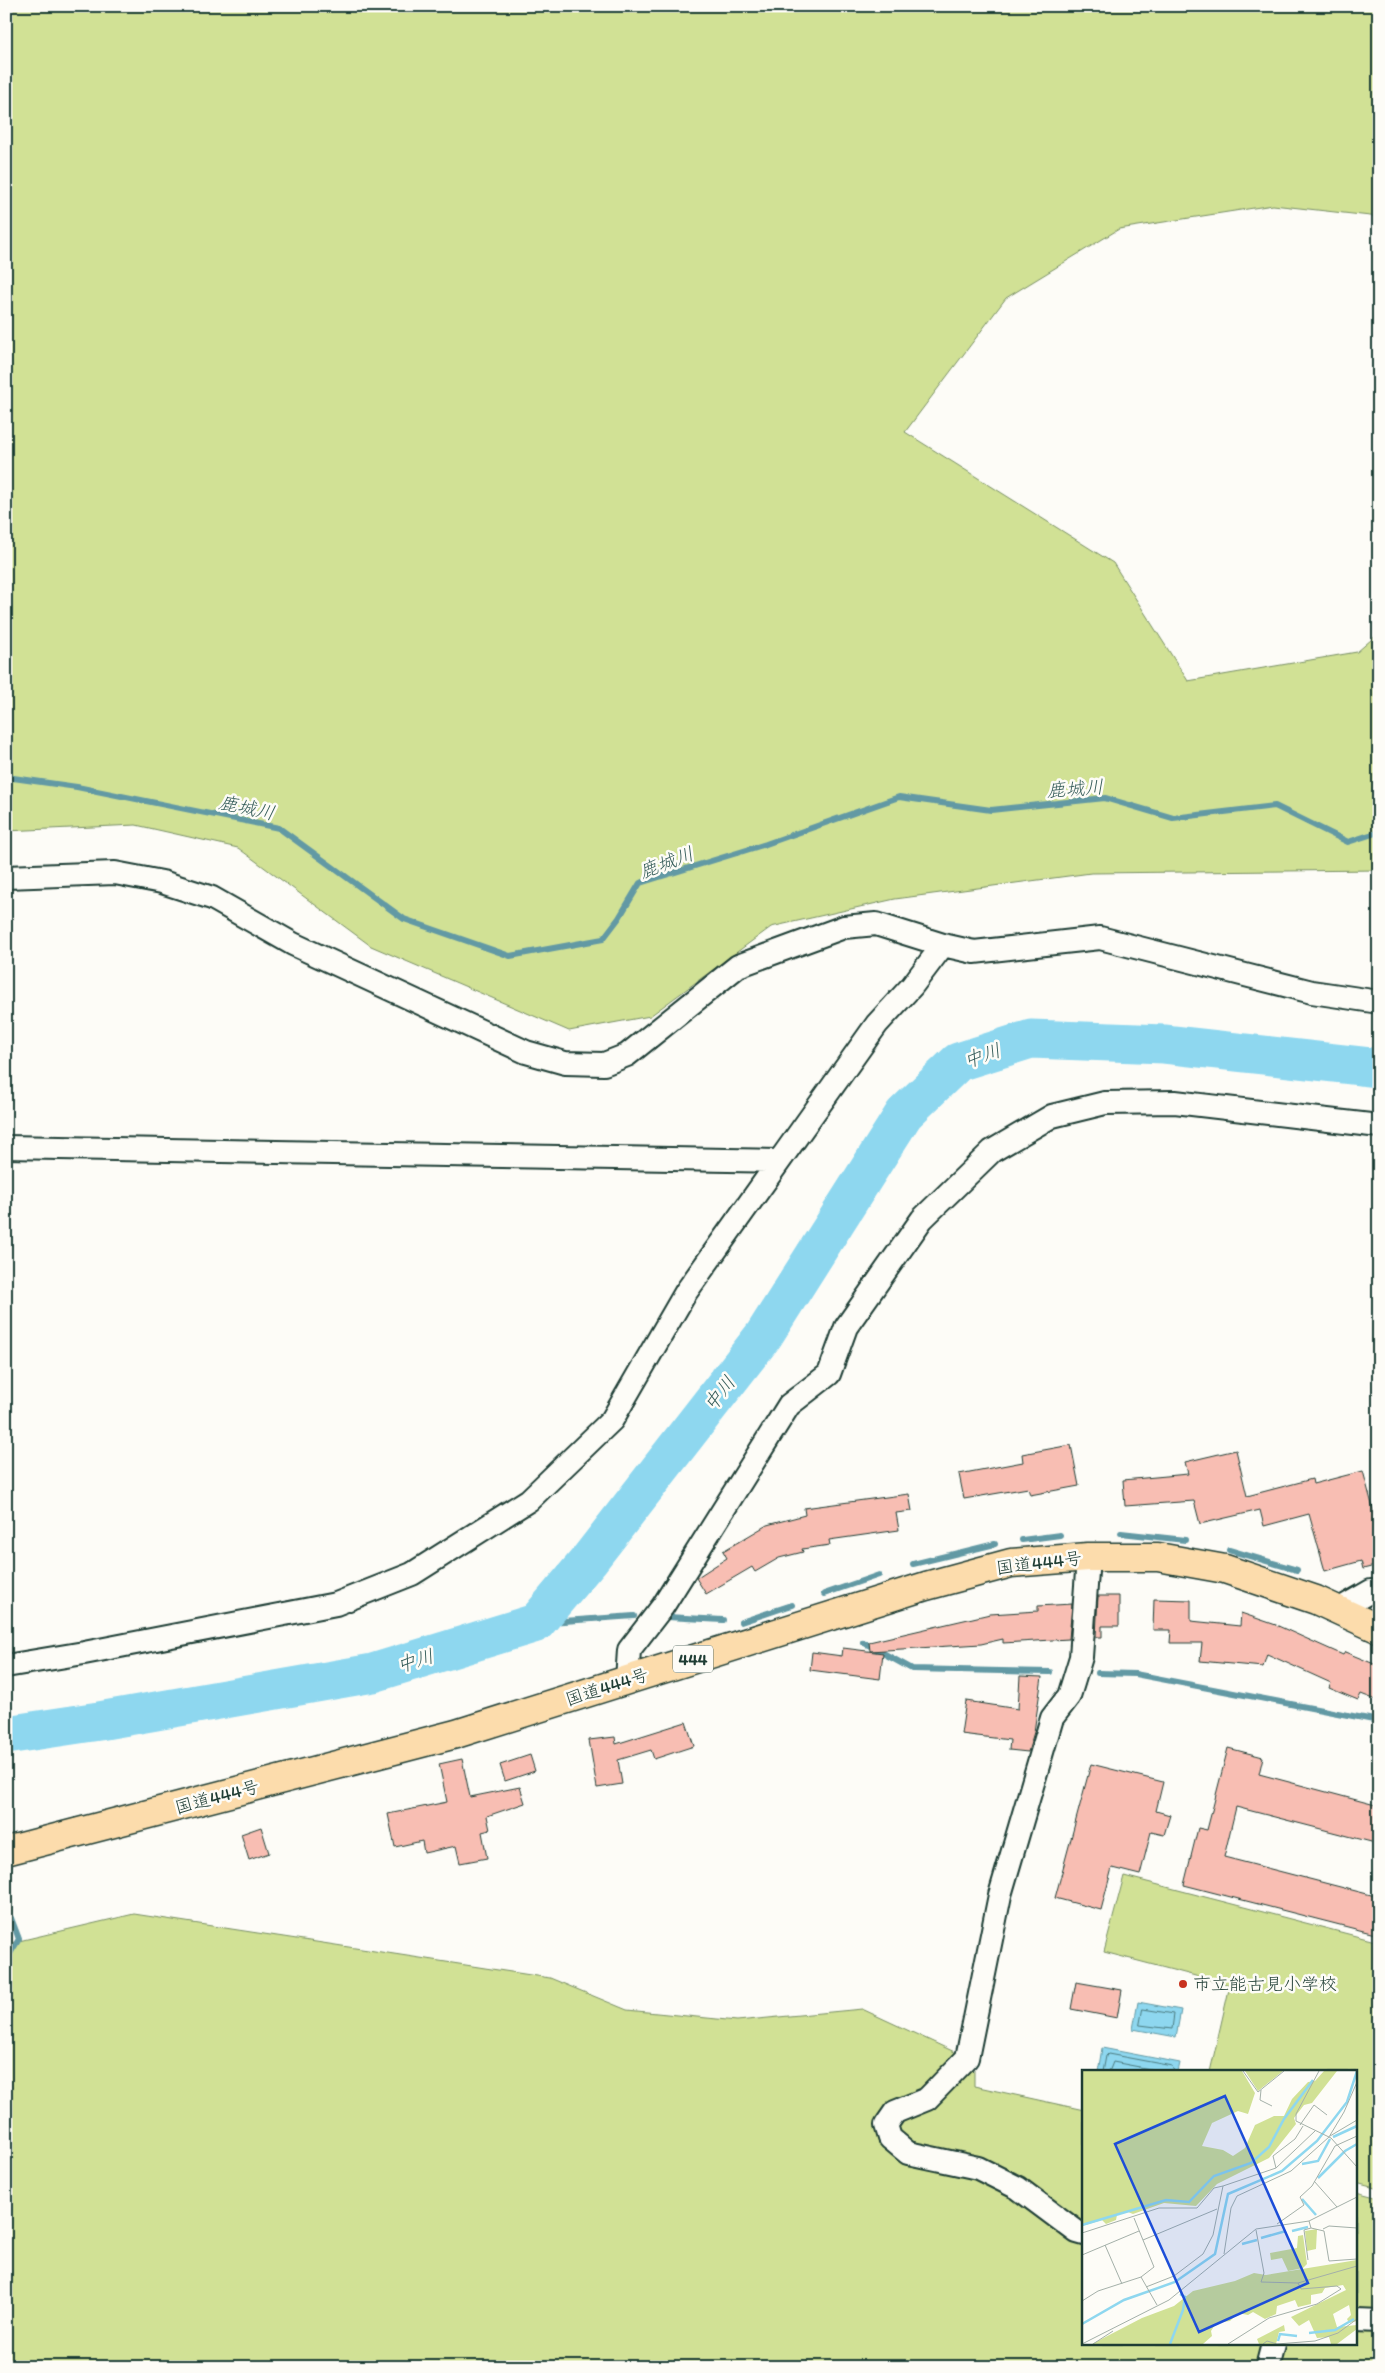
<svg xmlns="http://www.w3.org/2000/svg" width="1385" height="2373" viewBox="0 0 1385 2373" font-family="Itim,'Klee One',sans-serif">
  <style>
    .green { fill: #d1e195; stroke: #788f64 }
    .water { fill: #8ed7ef; stroke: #6299a4 }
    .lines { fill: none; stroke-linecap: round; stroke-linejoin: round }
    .shore { stroke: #4b7b7f; stroke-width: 1 }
    .stream { stroke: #6299a4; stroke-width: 6 }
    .river { stroke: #8ed7ef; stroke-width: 39 }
    .building { fill: #f8beb3; stroke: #1f3d34 }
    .minor-casing { stroke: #1f3d34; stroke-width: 26 }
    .trunk-casing { stroke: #1f3d34; stroke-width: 31 }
    .minor { stroke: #fdfcf7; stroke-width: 22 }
    .trunk { stroke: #fcdcac; stroke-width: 28 }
    .poi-dot { fill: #c8321e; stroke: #fdfcf7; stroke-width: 2 }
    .labels { text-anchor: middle; stroke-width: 5; stroke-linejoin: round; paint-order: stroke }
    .shield { fill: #fdfcf7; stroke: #62766e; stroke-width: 1 }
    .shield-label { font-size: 16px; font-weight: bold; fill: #1f3d34 }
    .street-label { font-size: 18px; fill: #1f3d34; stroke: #fdfcf7 }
    .poi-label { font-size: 18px; fill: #1f3d34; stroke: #fdfcf7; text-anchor: start }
    .water-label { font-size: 19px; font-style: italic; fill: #355c59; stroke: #fdfcf7 }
    .inset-river { fill: none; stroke: #8ed7ef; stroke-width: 2.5 }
    .inset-road { fill: none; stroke: #a4b0a9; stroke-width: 1 }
    .view { fill: #1d4ed8; fill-opacity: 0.15; stroke: #1d4ed8; stroke-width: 2.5 }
    .inset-edge { fill: none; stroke: #1f3d34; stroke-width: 2.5 }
  </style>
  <rect width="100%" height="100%" fill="#fdfcf7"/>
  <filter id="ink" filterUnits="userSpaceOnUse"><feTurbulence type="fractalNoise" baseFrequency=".02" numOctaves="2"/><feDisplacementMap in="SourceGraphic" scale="10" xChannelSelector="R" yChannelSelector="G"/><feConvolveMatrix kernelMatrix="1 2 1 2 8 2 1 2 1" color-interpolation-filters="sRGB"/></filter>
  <g filter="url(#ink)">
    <!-- green -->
    <path class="green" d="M 6,6 L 1379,6 L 1379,217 L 1273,205 L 1119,229 L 1006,298 L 905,432 L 1113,563 L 1188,681 L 1357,652 L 1379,633 L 1379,870 L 1091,873 L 895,899 L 771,927 L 650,1016 L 569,1031 L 371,946 L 238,848 L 136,825 L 6,831 Z
      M 1124,1876 L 1379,1942 L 1379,2188 L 1356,2182 L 1356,2072 L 1210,2072 L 1230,1985 L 1104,1952 Z
      M 134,1914 L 550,1978 L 627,2010 L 737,2021 L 862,2009 L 974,2061 L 974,2086 L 1084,2110 L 1084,2344 L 1356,2344 L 1356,2192 L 1379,2198 L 1379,2367 L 511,2367 L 503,2361 L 484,2367 L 248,2367 L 229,2362 L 221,2367 L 6,2367 L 6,1944 Z"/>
    <!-- water -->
    <path class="water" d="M 1138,2002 L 1181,2010 L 1176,2037 L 1133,2029 Z
      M 1102,2048 L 1180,2063 L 1178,2072 L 1098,2072 Z"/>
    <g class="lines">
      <!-- shore -->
      <path class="shore" d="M 1143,2009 L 1174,2014 L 1172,2029 L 1140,2025 Z
        M 1103,2072 L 1106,2056 L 1108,2054 L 1172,2066 L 1174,2072
        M 1109,2072 L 1113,2062 L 1166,2072"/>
      <!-- stream -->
      <path class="stream" d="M 6,777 L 77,787 L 279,828 L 404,919 L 510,956 L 603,939 L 619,918 L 640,883 L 766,844 L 899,797 L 991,810 L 1105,798 L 1173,818 L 1275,806 L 1348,842 L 1379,832
        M 1121,1533 L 1185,1540
        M 1022,1540 L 1060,1535
        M 1229,1550 L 1297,1570
        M 913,1564 L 995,1544
        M 824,1594 L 879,1575
        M 1377,1604 L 1379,1605
        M 667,1617 L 723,1620
        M 741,1622 L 792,1605
        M 536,1623 L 634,1616
        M 863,1642 L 912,1669 L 1050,1672
        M 1098,1673 L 1135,1674 L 1379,1721
        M 6,1913 L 11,1918 L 19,1939 L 6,1960"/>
      <!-- river -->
      <path class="river" d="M 6,1735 L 99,1721 L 373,1673 L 536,1623 L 589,1560 L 764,1335 L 904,1114 L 958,1062 L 1031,1039 L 1164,1044 L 1379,1068"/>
    </g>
    <!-- building -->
    <path class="building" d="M 1071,1445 L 1079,1486 L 1030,1495 L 1028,1488 L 964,1499 L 959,1474 L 1023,1462 L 1022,1454 Z
      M 1236,1450 L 1247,1496 L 1312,1479 L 1313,1484 L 1363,1471 L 1374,1512 L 1379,1511 L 1379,1565 L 1363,1569 L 1361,1561 L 1325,1571 L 1309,1514 L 1264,1526 L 1260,1510 L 1200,1524 L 1194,1501 L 1125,1506 L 1123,1480 L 1188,1474 L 1185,1462 Z
      M 909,1494 L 912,1511 L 896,1513 L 899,1530 L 829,1540 L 830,1545 L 802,1549 L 803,1552 L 779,1558 L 755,1572 L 752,1567 L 706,1594 L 696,1578 L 727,1558 L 723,1551 L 767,1525 L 805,1515 L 804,1508 Z
      M 1098,1596 L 1119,1596 L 1119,1626 L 1102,1626 L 1102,1637 L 1096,1637 Z
      M 1154,1599 L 1191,1600 L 1191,1621 L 1240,1626 L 1241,1613 L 1276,1625 L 1343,1655 L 1345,1652 L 1379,1666 L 1379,1701 L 1361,1694 L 1358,1700 L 1329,1688 L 1331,1683 L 1267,1654 L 1263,1667 L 1200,1661 L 1202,1643 L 1170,1643 L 1171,1630 L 1153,1630 Z
      M 1072,1604 L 1069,1639 L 1003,1643 L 1003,1639 L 981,1644 L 870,1651 L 869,1642 L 990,1614 L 1038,1611 L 1038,1606 Z
      M 843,1648 L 883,1653 L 880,1679 L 810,1670 L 812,1652 L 842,1656 Z
      M 1020,1676 L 1042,1677 L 1034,1732 L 1028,1752 L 1009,1750 L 1010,1740 L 961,1734 L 966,1701 L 1018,1709 Z
      M 686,1722 L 694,1746 L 654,1759 L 651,1750 L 618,1760 L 622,1784 L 597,1788 L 589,1740 L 615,1737 L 616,1744 Z
      M 1228,1748 L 1263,1757 L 1259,1774 L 1379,1806 L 1379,1844 L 1236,1807 L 1224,1857 L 1379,1897 L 1379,1935 L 1184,1885 L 1198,1828 L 1207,1830 Z
      M 530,1755 L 535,1771 L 505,1781 L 500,1765 Z
      M 462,1759 L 470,1797 L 520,1787 L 525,1803 L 487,1816 L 490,1830 L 482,1832 L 487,1858 L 460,1863 L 456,1846 L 424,1853 L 422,1841 L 395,1847 L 388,1814 L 447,1802 L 439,1764 Z
      M 1091,1764 L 1163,1782 L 1156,1811 L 1170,1815 L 1164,1835 L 1151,1832 L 1140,1875 L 1112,1868 L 1101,1910 L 1055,1898 Z
      M 261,1827 L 269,1853 L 249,1860 L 241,1834 Z
      M 1076,1982 L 1122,1990 L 1117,2018 L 1071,2009 Z"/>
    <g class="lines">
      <!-- minor casing -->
      <g class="minor-casing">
        <path id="minor" d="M 6,877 L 115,873 L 162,882 L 212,898 L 293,944 L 526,1052 L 565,1063 L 604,1064 L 627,1055 L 738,966 L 844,927 L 876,924 L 943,945
          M 6,1147 L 777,1161
          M 1338,1610 L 1371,1591 L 1379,1592
          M 6,1666 L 84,1653 L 336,1604 L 412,1574 L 529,1500 L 612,1420 L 686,1292 L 877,1024 L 912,986 L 943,945 L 974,952 L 1100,938 L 1312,992 L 1379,1002
          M 627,1680 L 629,1650 L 663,1606 L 789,1405 L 829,1374 L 846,1327 L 922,1219 L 992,1151 L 1052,1116 L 1105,1103 L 1175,1102 L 1379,1126
          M 1084,2234 L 1077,2232 L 1018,2188 L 978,2168 L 908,2153 L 890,2138 L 886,2125 L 895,2112 L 927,2099 L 967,2058 L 1000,1895 L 1052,1718 L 1069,1696 L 1081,1657 L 1088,1557
          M 1356,2320 L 1379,2321
          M 1267,2367 L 1273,2344"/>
      </g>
      <!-- trunk casing -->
      <g class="trunk-casing">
        <path id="trunk" d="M 6,1851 L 456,1734 L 926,1586 L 1011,1563 L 1088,1557 L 1158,1557 L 1225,1569 L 1316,1600 L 1379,1629"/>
      </g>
      <!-- minor -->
      <use href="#minor" class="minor"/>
      <!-- trunk -->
      <use href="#trunk" class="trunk"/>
    </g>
  </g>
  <!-- markers -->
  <circle class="poi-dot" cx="1183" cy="1984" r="5"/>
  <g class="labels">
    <!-- shield labels -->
    <rect class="shield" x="673" y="1645.5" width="40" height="27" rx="4"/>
    <g class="shield-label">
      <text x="693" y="1665">444</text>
    </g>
    <!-- street labels -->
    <g class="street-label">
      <text transform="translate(1039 1563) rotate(-7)" y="6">国道444号</text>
      <text transform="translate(607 1687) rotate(-18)" y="6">国道444号</text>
      <text transform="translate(217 1797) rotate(-15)" y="6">国道444号</text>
    </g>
    <!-- poi labels -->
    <g class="poi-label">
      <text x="1193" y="1990">市立能古見小学校</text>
    </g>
    <!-- water labels -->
    <g class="water-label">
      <text transform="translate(1075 788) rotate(-4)" y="7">鹿城川</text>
      <text transform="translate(247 807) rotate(12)" y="7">鹿城川</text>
      <text transform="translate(666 862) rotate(-21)" y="7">鹿城川</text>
      <text transform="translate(982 1055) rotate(-19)" y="7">中川</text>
      <text transform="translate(719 1393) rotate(-52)" y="7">中川</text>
      <text transform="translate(415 1660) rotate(-17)" y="7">中川</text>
    </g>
  </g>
  <!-- overview -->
  <g transform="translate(1082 2070)">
    <rect width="275" height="275" fill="#fdfcf7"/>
    <path d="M 0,1 L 160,1 L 173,23 L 166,44 L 156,41 L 130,53 L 120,76 L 141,80 L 151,86 L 163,78 L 173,55 L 192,46 L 202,46 L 210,29 L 226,12 L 233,11 L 242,1 L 255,1 L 230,33 L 222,35 L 212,48 L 214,54 L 187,88 L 135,114 L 114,136 L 82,133 L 51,144 L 46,142 L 35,145 L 34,150 L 24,154 L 20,150 L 0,156 ZM 163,1 L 201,1 L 176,21 ZM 235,159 L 234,179 L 225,181 L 223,161 ZM 221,165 L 225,194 L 221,198 L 206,201 L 200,188 L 189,190 L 188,183 L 215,178 L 216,166 ZM 275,190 L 275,251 L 267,253 L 265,249 L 269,245 L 267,235 L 251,244 L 255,257 L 275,255 L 275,259 L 255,274 L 249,274 L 247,267 L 235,268 L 227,250 L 217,256 L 209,247 L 264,220 L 261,215 L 243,218 L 240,223 L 229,225 L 229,234 L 216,237 L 213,230 L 195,236 L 194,244 L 183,249 L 171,242 L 166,245 L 156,243 L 148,251 L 134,253 L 129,261 L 130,266 L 121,274 L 10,274 L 60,248 L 92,236 L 111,221 L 153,211 L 172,203 L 184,205 ZM 202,255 L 203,261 L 197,262 L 194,274 L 177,274 L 175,269 Z" fill="#d1e195"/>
    <path class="inset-river" d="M 251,67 L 275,56M 220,94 L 236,91 L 248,69M 236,108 L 263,81 L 275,74M 220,129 L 234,145M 0,155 L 84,130 L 107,132 L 132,106 L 169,93 L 187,77 L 202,49 L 231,10M 210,161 L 226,157M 179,168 L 204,161M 160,174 L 175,170M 0,254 L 42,230 L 93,212 L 133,184 L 146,124 L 200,101 L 235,71 L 265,32 L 275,1M 227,263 L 253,260 L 272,249M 196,271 L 198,264 L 215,266M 88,274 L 101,240 L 103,227 L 98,224"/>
    <path class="inset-road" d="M 161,1 L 176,22 L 202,1M 237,1 L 214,44 L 214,51 L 249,68 L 275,97M 179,20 L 178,30 L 190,36M 218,55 L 232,35 L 245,45M 248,66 L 275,50M 194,98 L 191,86 L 213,69 L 221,56M 232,111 L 255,137M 227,151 L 229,158 L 242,161 L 247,191 L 275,189M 195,154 L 222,135 L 218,127 L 230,116 L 253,76 L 275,66M 241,159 L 247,156 L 275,158M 174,160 L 182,203 L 179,212 L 216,213 L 275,196M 0,163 L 77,138 L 115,138 L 132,118 L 141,116M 61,170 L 135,139M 23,175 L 40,214M 142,184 L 149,138 L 155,126 L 209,101 L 247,67 L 262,42 L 275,12M 0,185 L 57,161M 226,190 L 222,160 L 229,158M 59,207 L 75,235M 64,217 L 92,206 L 121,184 L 131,165 L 141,116 L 194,98 L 233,61M 0,231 L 16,221 L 59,207 L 72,197 L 52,148M 0,274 L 87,230 L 174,159 L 227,151 L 275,127M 11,274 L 31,261M 146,274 L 187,248 L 235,234 L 259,219 L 255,216 L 219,219 L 216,213M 181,274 L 185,271 L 195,274 L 233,271 L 256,263 L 275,249"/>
    <path class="view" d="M 143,26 L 226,213 L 117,262 L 33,74 Z"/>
    <rect width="275" height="275" class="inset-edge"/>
  </g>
  <!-- margin -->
  <rect width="1385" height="2373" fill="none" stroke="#fdfcf7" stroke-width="25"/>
  <rect x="12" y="12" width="1360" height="2348" fill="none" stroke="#1f3d34" stroke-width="2" filter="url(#ink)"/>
</svg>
